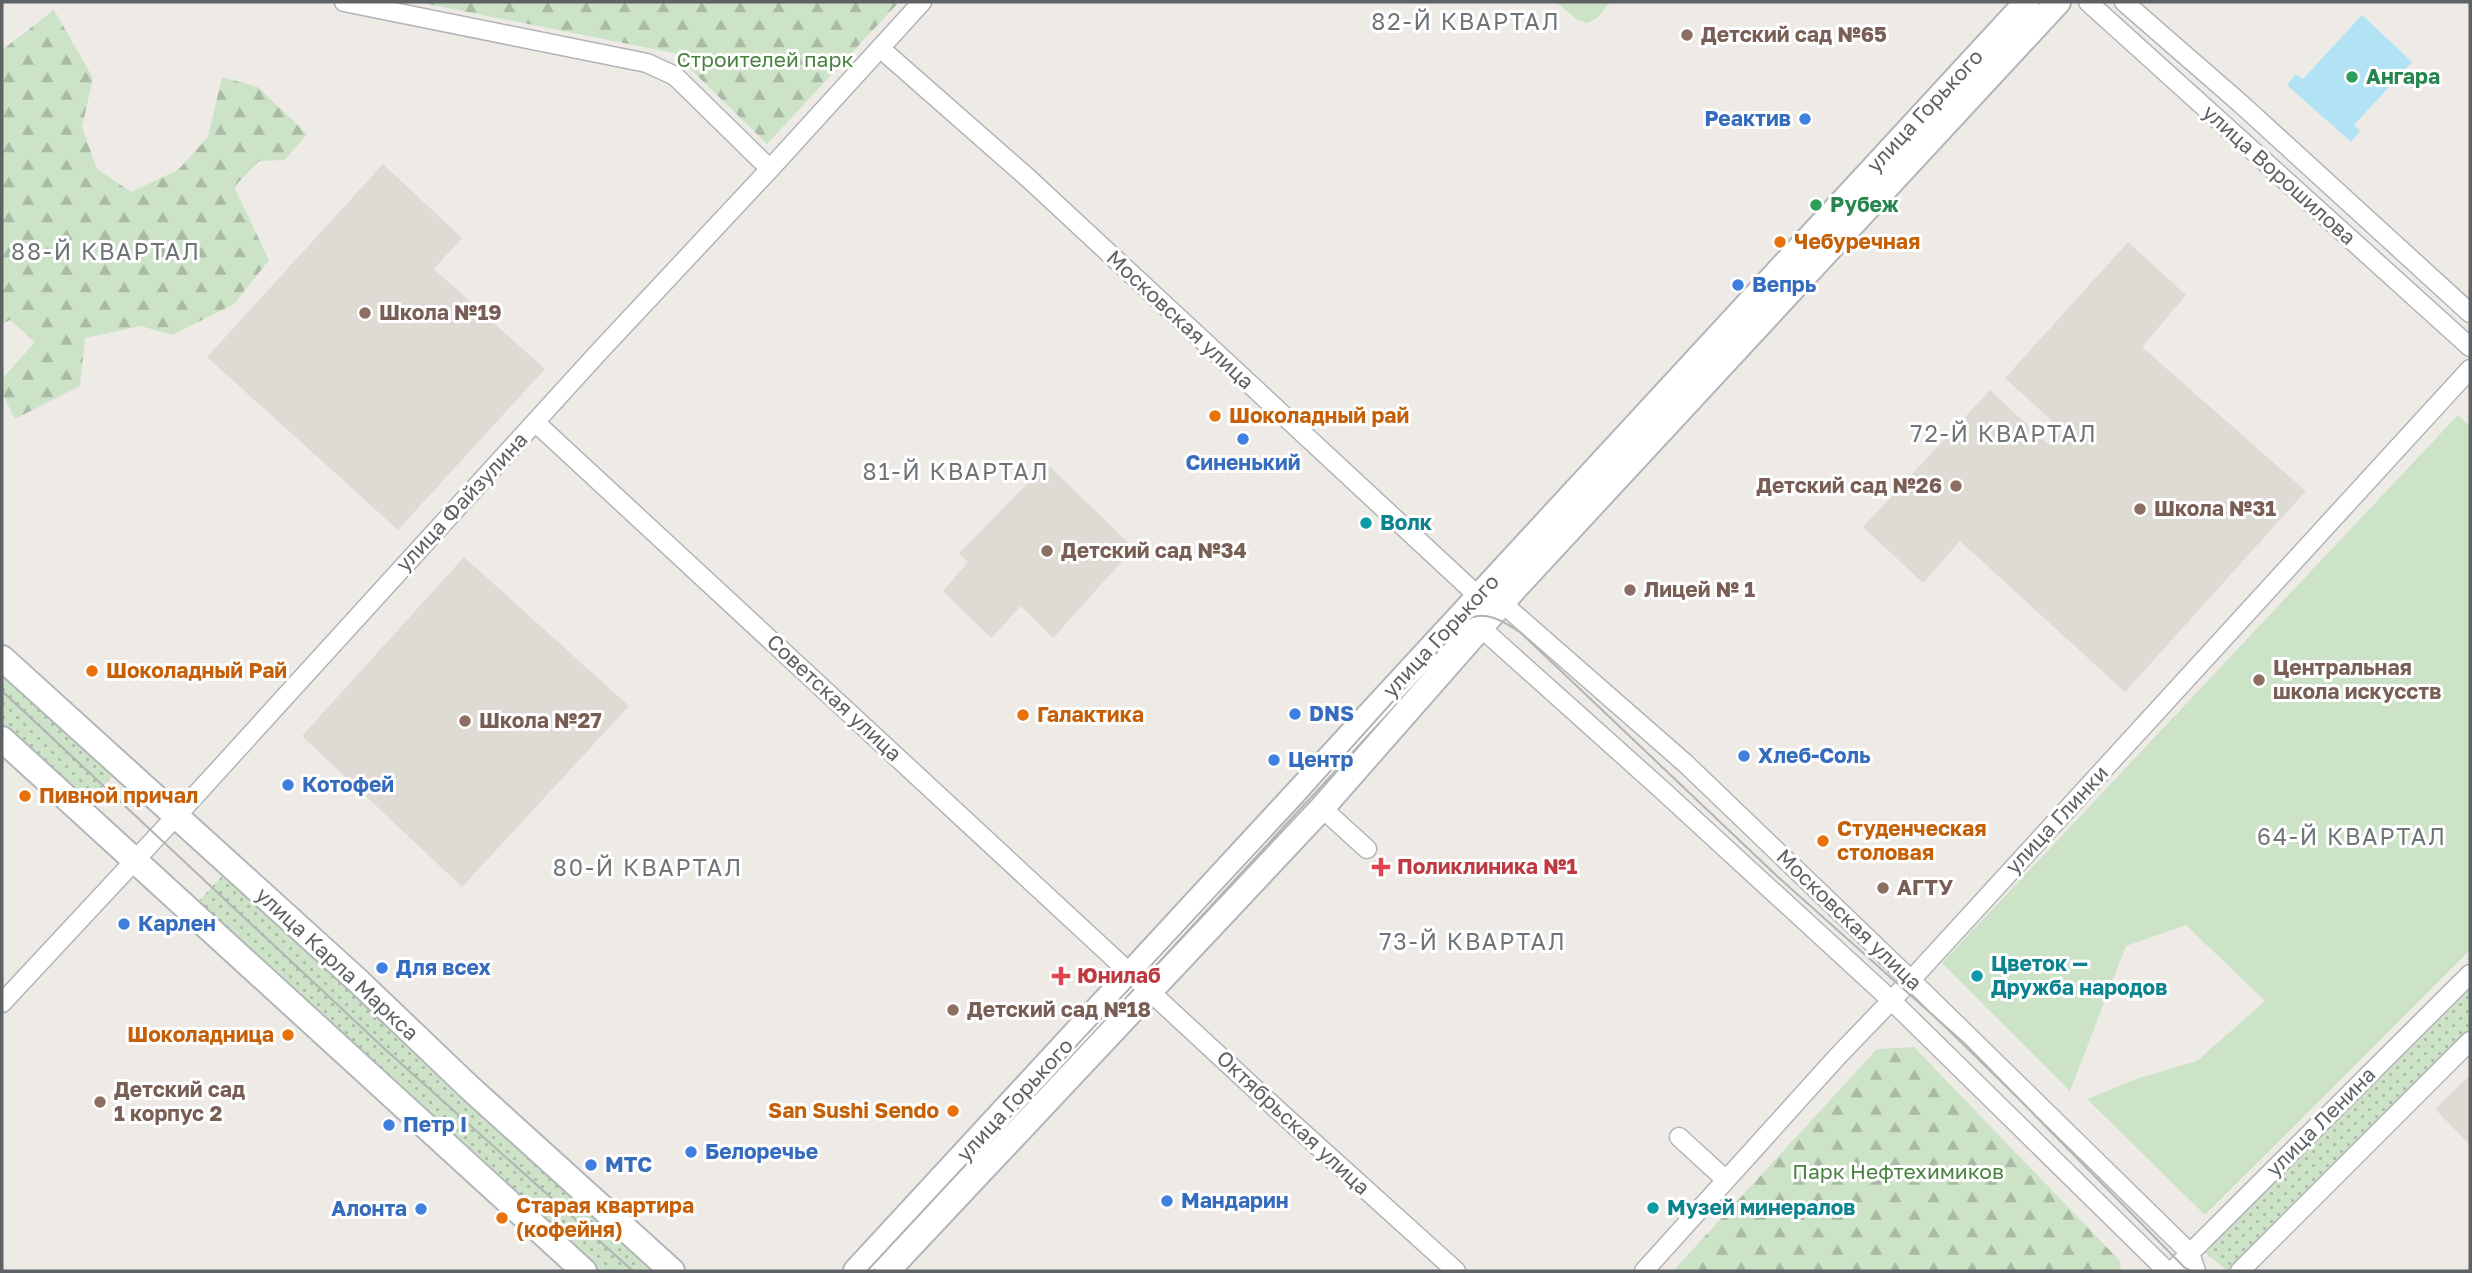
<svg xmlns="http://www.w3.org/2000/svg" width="2472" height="1273" viewBox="0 0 2472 1273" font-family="'Golos Text',sans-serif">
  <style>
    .education { fill: #dedbd5 }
    .grass { fill: url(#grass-dots) }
    .forest { fill: url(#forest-firs) }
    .green { fill: #cce3c7 }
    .water { fill: #b1e3f5 }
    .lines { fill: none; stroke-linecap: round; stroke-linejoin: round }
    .minor-casing { stroke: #b2b4b7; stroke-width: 21 }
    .secondary-casing { stroke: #b3b6b9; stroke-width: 28 }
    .minor { stroke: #fff; stroke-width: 18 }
    .secondary { stroke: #fff; stroke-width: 24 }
    .tram { stroke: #b2b3b3; stroke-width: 2 }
    .education-dot { fill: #8d6e63; stroke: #fff; stroke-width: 2.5 }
    .leisure-dot { fill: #2e9e5b; stroke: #fff; stroke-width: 2.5 }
    .shop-dot { fill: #3f7fe0; stroke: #fff; stroke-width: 2.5 }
    .food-dot { fill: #e8710a; stroke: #fff; stroke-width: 2.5 }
    .culture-dot { fill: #0f9aa8; stroke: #fff; stroke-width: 2.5 }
    .health-dot { fill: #e0444e; stroke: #fff; stroke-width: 2.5 }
    .labels { text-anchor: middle; stroke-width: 6; stroke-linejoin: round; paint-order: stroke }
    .education-label { font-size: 21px; font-weight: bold; fill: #785e54; stroke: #fff; text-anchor: start }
    .park-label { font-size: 21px; fill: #498141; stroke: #fff }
    .leisure-label { font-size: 21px; font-weight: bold; fill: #27864d; stroke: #fff; text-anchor: start }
    .street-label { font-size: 21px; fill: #5e6265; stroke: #fff }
    .shop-label { font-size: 21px; font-weight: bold; fill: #366cbe; stroke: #fff; text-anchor: start }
    .food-label { font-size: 21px; font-weight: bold; fill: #c56008; stroke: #fff; text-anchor: start }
    .culture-label { font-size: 21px; font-weight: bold; fill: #0d838f; stroke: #fff; text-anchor: start }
    .health-label { font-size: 21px; font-weight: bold; fill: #be3a42; stroke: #fff; text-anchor: start }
    .neighbourhood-label { font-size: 23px; letter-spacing: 2px; fill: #6f7477; stroke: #fff }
  </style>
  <defs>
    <pattern id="grass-dots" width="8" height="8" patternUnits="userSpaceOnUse" patternTransform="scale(1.75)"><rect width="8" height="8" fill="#cce3c7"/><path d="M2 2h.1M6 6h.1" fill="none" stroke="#a9bba5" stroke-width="1.8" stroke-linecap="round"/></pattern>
    <pattern id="forest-firs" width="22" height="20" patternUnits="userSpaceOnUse" patternTransform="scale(1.75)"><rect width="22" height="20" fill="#cce3c7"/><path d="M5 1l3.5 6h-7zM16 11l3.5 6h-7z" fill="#a9bba5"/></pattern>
  </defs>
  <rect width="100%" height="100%" fill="#eeebe7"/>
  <!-- education -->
  <path class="education" d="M 383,164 L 462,238 L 434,269 L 545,369 L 398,530 L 207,357 Z
    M 2128,242 L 2186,295 L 2142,347 L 2306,491 L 2125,692 L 1960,541 L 1923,583 L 1863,527 L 1990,390 L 2049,445 L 2063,431 L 2005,378 Z
    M 1047,464 L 1134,548 L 1053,638 L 1021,606 L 991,638 L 943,591 L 968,562 L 959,553 Z
    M 464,557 L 629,706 L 462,887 L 302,736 Z
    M 2470,1075 L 2470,1145 L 2435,1109 Z"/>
  <!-- grass -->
  <path class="grass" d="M 2,671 L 114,774 L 87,803 L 2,725 Z
    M 223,875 L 653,1271 L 600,1271 L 196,904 Z
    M 2470,987 L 2470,1031 L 2228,1271 L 2203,1251 Z"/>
  <!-- forest -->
  <path class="forest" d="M 417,2 L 899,2 L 767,144 L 674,53 Z
    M 54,10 L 93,78 L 82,127 L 97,169 L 131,192 L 178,170 L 208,137 L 222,77 L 258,87 L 307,134 L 285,160 L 259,161 L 234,187 L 269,260 L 234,304 L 172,335 L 141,326 L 85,338 L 80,386 L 15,419 L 2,393 L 2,379 L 35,342 L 10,320 L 2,324 L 2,50 Z
    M 1914,1047 L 2120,1261 L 2121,1271 L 1673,1271 L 1877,1049 Z"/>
  <!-- green -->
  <path class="green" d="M 1556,2 L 1611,2 L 1597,18 L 1587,23 L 1576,19 Z
    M 2458,415 L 2470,426 L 2470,950 L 2205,1215 L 2087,1099 L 2139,1078 L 2197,1061 L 2265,1001 L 2186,925 L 2126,946 L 2070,1091 L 1942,963 Z"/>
  <!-- water -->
  <path class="water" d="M 2362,15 L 2412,62 L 2354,125 L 2360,131 L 2351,142 L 2287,85 L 2296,74 L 2303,79 Z"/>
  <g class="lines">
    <!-- minor casing -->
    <g class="minor-casing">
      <path id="minor" d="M 344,2 L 647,63 L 675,76 L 770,169
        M 2088,2 L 2470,347
        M 2124,2 L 2240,103 L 2470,313
        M 880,48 L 1028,178 L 1477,595 L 1502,603 L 1686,764 L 1911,980 L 2190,1253 L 2196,1271
        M 535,422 L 1280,1112 L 1456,1271
        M 1480,616 L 1488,634 L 1661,789 L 1891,1000 L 2167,1271
        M 1322,808 L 1367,849
        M 2,1003 L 193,798 L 597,354 L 770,169 L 922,2
        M 1679,1137 L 1726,1180
        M 1644,1271 L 1837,1057 L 1911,980 L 2470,369
        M 2172,1271 L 2470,974
        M 2240,1271 L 2470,1041"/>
    </g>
    <!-- secondary casing -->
    <g class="secondary-casing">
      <path id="secondary" d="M 2,658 L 357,980 L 470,1088 L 672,1271
        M 2,739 L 584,1271
        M 856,1271 C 1247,849 1634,423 2027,2
        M 887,1271 L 1322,808 L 1516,587 L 2058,2"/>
    </g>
    <!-- minor -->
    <use href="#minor" class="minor"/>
    <!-- secondary -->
    <use href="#secondary" class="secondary"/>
    <!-- tram -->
    <path class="tram" d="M 2,691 L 387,1051 L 633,1271
      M 867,1271 L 1300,805 L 1464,622 C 1482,607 1505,622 1521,633 L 1778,877 L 1964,1043 L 2184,1267 L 2191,1271 L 2200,1271"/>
  </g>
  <!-- markers -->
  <g class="education-dot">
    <circle cx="1687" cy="35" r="7"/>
    <circle cx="365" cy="313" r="7"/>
    <circle cx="1956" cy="486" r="7"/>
    <circle cx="2140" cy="509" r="7"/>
    <circle cx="1047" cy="551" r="7"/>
    <circle cx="1630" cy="590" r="7"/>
    <circle cx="2259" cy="680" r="7"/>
    <circle cx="465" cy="721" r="7"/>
    <circle cx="1883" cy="888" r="7"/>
    <circle cx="953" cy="1010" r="7"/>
    <circle cx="100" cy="1102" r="7"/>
  </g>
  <g class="leisure-dot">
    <circle cx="2352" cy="77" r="7"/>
    <circle cx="1816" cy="205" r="7"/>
  </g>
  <g class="shop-dot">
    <circle cx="1805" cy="119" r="7"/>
    <circle cx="1738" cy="285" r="7"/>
    <circle cx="1243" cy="439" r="7"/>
    <circle cx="1295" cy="714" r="7"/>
    <circle cx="1744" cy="756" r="7"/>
    <circle cx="1274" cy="760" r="7"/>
    <circle cx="288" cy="785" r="7"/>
    <circle cx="124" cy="924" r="7"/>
    <circle cx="382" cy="968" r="7"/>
    <circle cx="389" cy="1125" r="7"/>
    <circle cx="691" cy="1152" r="7"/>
    <circle cx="591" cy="1165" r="7"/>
    <circle cx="1167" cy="1201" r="7"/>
    <circle cx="421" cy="1209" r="7"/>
  </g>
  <g class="food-dot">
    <circle cx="1780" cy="242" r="7"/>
    <circle cx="1215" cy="416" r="7"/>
    <circle cx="92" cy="671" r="7"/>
    <circle cx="1023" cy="715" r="7"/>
    <circle cx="25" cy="796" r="7"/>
    <circle cx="1823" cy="841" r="7"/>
    <circle cx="288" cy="1035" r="7"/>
    <circle cx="953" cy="1111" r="7"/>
    <circle cx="502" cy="1218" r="7"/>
  </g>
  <g class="culture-dot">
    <circle cx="1366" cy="523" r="7"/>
    <circle cx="1977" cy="976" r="7"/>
    <circle cx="1653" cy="1208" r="7"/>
  </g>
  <g class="health-dot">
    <path d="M1377.5 856.5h7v7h7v7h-7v7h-7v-7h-7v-7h7z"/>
    <path d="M1057.5 965.5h7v7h7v7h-7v7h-7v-7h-7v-7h7z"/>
  </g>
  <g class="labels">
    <!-- education labels -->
    <g class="education-label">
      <text x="1701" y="42">Детский сад №65</text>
      <text x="379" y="320">Школа №19</text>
      <text x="1942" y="493" text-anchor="end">Детский сад №26</text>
      <text x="2154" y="516">Школа №31</text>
      <text x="1061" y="558">Детский сад №34</text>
      <text x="1644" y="597">Лицей № 1</text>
      <text x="2273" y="675">Центральная<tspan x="2273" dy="24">школа искусств</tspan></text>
      <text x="479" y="728">Школа №27</text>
      <text x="1897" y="895">АГТУ</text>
      <text x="967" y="1017">Детский сад №18</text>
      <text x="114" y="1097">Детский сад<tspan x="114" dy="24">1 корпус 2</tspan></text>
    </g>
    <!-- park labels -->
    <g class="park-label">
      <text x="765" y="67">Строителей парк</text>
      <text x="1898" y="1179">Парк Нефтехимиков</text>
    </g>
    <!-- leisure labels -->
    <g class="leisure-label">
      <text x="2366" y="84">Ангара</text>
      <text x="1830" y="212">Рубеж</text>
    </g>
    <!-- street labels -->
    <g class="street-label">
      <text transform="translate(1925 111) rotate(-47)" y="7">улица Горького</text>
      <text transform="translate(2279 175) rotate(42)" y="7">улица Ворошилова</text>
      <text transform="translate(1180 320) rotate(43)" y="7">Московская улица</text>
      <text transform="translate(462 502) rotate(-47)" y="7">улица Файзулина</text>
      <text transform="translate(1441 636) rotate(-47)" y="7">улица Горького</text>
      <text transform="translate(834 698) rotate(43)" y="7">Советская улица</text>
      <text transform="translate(2057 820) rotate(-47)" y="7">улица Глинки</text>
      <text transform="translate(1849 920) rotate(44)" y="7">Московская улица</text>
      <text transform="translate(337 964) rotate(43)" y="7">улица Карла Маркса</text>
      <text transform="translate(1015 1100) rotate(-47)" y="7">улица Горького</text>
      <text transform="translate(2321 1122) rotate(-45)" y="7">улица Ленина</text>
      <text transform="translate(1293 1123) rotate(43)" y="7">Октябрьская улица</text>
    </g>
    <!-- shop labels -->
    <g class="shop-label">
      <text x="1791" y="126" text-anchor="end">Реактив</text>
      <text x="1752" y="292">Вепрь</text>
      <text x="1243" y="470" text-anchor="middle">Синенький</text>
      <text x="1309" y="721">DNS</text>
      <text x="1758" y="763">Хлеб-Соль</text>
      <text x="1288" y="767">Центр</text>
      <text x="302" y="792">Котофей</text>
      <text x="138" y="931">Карлен</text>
      <text x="396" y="975">Для всех</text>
      <text x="403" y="1132">Петр I</text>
      <text x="705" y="1159">Белоречье</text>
      <text x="605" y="1172">МТС</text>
      <text x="1181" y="1208">Мандарин</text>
      <text x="407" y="1216" text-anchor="end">Алонта</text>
    </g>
    <!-- food labels -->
    <g class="food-label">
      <text x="1794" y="249">Чебуречная</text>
      <text x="1229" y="423">Шоколадный рай</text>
      <text x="106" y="678">Шоколадный Рай</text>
      <text x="1037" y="722">Галактика</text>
      <text x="39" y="803">Пивной причал</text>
      <text x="1837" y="836">Студенческая<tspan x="1837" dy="24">столовая</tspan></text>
      <text x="274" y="1042" text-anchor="end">Шоколадница</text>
      <text x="939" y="1118" text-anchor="end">San Sushi Sendo</text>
      <text x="516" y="1213">Старая квартира<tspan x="516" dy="24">(кофейня)</tspan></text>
    </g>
    <!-- culture labels -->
    <g class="culture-label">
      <text x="1380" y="530">Волк</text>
      <text x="1991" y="971">Цветок —<tspan x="1991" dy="24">Дружба народов</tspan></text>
      <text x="1667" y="1215">Музей минералов</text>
    </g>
    <!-- health labels -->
    <g class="health-label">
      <text x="1397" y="874">Поликлиника №1</text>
      <text x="1077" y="983">Юнилаб</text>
    </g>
    <!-- neighbourhood labels -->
    <g class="neighbourhood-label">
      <text x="1466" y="30">82-Й КВАРТАЛ</text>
      <text x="106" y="260">88-Й КВАРТАЛ</text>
      <text x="2004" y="442">72-Й КВАРТАЛ</text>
      <text x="956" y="480">81-Й КВАРТАЛ</text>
      <text x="2352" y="845">64-Й КВАРТАЛ</text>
      <text x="648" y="876">80-Й КВАРТАЛ</text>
      <text x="1473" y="950">73-Й КВАРТАЛ</text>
    </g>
  </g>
  <!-- border -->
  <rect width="2472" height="1273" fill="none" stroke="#5e6265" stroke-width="7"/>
</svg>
